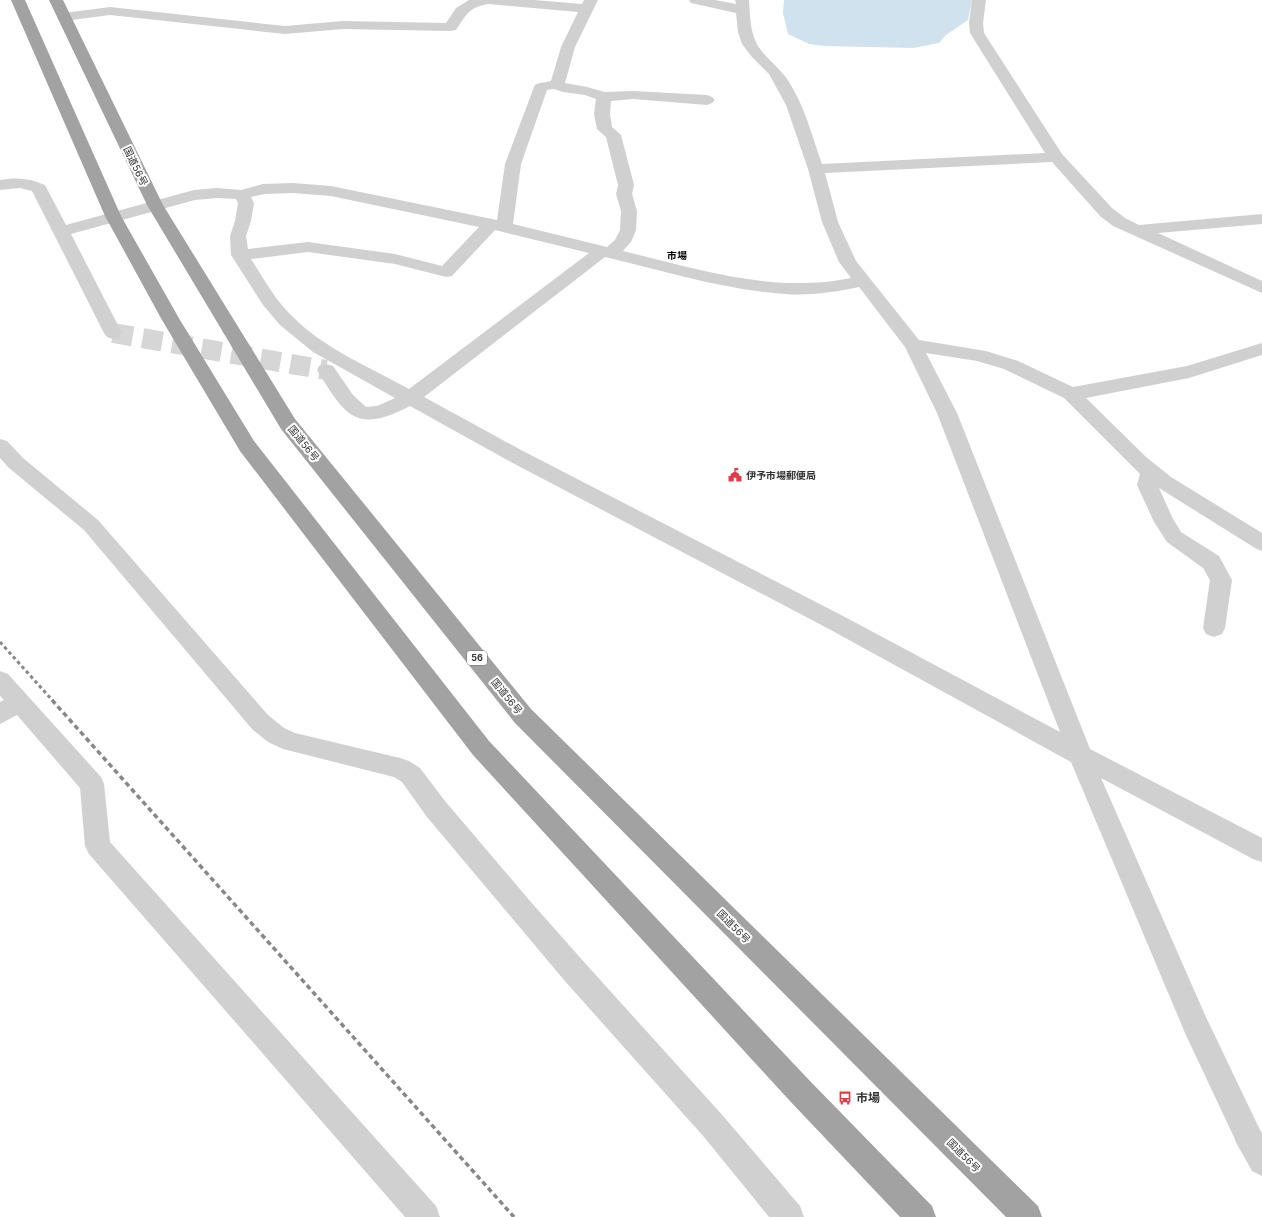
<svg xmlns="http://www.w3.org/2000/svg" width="1262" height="1217" viewBox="0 0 1262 1217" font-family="Inter,'Noto Sans JP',sans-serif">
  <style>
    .water { fill: #cfe2ee }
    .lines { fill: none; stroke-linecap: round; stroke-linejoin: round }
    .minor-tunnel { stroke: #d6d6d6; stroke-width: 20; stroke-dasharray: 20 10; stroke-linecap: butt }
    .minor { fill: #d0d0d0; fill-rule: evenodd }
    .tertiary { fill: #d0d0d0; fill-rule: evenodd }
    .trunk { fill: #a2a2a2; fill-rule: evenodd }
    .rail-far1 { stroke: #888; stroke-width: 3; stroke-dasharray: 3.5 3; stroke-linecap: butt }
    .rail { stroke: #888; stroke-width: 3.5; stroke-dasharray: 5 3.5; stroke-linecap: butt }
    .labels { text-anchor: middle; stroke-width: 4; stroke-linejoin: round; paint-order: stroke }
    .shield { fill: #fff; stroke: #707070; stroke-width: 1 }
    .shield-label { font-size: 9px; font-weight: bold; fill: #333 }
    .street-label { font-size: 10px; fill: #333; stroke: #fff }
    .far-quarter-label { font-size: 10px; font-weight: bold; fill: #000; stroke: #fff }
    .poi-label { font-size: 10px; font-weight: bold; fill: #333; stroke: #fff; text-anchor: start }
    .near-poi-label { font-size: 12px; font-weight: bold; fill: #333; stroke: #fff; text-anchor: start }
  </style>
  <rect width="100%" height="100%" fill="#fff"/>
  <!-- water -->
  <path class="water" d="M 784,0 L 972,0 L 968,20 L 946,35 L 939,43 L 913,48 L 825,46 L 809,44 L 788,34 L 783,13 Z"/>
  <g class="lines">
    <!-- minor-tunnel -->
    <path class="minor-tunnel" d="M 113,333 L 326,370"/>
    <!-- minor -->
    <path class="minor" d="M 469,0 L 534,0 L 582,4 L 584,0 L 598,0 L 575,47 L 565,83 L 587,87 L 605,92 L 633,91 L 707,95 L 712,97 L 715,100 L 712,103 L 707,105 L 633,99 L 611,101 L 610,114 L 612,127 L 621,135 L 634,185 L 632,194 L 637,211 L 636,230 L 631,242 L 623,251 C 697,269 775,294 851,278 L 839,262 L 822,222 L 808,169 L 786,105 L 769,74 L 752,57 L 742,44 L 738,32 L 736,13 L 691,3 L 689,0 L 715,0 L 736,4 L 735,0 L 749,0 C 750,14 750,30 756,42 C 762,56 780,67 789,82 C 805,107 812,136 822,164 L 1045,153 L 970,33 L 969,23 L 972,0 L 986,0 L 983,23 L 984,33 L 1062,154 L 1112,208 L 1125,218 L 1139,225 L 1262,214 L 1262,224 L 1158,233 L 1262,281 L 1262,293 L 1113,226 L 1100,216 L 1052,162 L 825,173 L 838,222 L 856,261 L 919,340 L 986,351 L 1018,361 L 1073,387 L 1187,366 L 1262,343 L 1262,355 L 1189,378 L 1086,398 L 1146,457 L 1171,477 L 1262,533 L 1262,551 L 1255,548 L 1159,488 L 1173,519 L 1181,532 L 1219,556 L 1232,580 L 1225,628 L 1222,634 L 1214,637 L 1206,634 L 1203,628 L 1210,580 L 1203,568 L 1167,542 L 1154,522 L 1137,485 L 1140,474 L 1064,398 L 1004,369 L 977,361 L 926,353 L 957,413 L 1090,749 L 1262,838 L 1262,862 L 1253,859 L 1101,778 L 1205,1015 L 1260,1130 C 1262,1136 1262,1144 1260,1150 L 1250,1155 L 1240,1150 L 1185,1033 L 1071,762 L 829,629 L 509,461 L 410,406 C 355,435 345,415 317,370 L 319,366 L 326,364 L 333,366 L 353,395 L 366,407 L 377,406 L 395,398 L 313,352 L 280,325 L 263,305 L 231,255 L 230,236 L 235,221 L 238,203 L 236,199 L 217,198 L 195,200 L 71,234 L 122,333 L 119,337 L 113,339 L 107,337 L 104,333 L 32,191 L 20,188 L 0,190 L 0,180 C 16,177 30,178 45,185 L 66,225 L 194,190 L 217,188 L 241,190 L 263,184 L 293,183 L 331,186 L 497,220 L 505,164 L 534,87 L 536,84 L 551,81 L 561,47 L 578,12 L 488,4 C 468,8 467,14 456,30 L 451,31 L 343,29 L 285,34 L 110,15 L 64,21 L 59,20 L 57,17 L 59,14 L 64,13 L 110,7 L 285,26 L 343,21 L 446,23 L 456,8 ZM 554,89 L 563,92 L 585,95 L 596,99 L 594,114 L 597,129 L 606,137 L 618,185 L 616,194 L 621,211 L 620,230 L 615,240 L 607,247 L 513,224 L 521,164 L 547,90 ZM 293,193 L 331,196 L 479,227 L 442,266 L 395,254 L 308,242 L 248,249 L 246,236 L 251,221 L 254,203 L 251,197 L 264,194 ZM 495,230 L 589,253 L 409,389 C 370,367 324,349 292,316 C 275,300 264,279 251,259 L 308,252 L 395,264 L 446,277 L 452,276 ZM 605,257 C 664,271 725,290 785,294 C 808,296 836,292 859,287 L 905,347 L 937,413 L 1060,732 L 845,617 L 523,451 L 424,397 Z
      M 0,439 L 7,441 L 23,458 L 98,520 L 268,715 L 284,728 L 295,733 L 400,758 L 409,761 L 420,768 L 445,801 L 530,901 L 584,962 L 724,1117 L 800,1206 L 804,1217 L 769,1217 L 704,1137 L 564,980 L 427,817 L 402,782 L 394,777 L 283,749 L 268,742 L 252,729 L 84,530 L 9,468 L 0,458 Z
      M 0,671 L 8,674 L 101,777 L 104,784 L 110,842 L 436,1206 L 440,1217 L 405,1217 L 89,854 L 85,846 L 80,788 L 17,715 L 0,724 L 0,702 L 4,700 L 0,696 Z"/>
    <!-- tertiary -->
    <path class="tertiary" d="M 1250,1125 L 1260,1130 L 1262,1133 L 1262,1176 L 1252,1171 L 1235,1140 L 1240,1130 Z"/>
    <!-- trunk -->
    <path class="trunk" d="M 11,0 L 25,0 L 121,216 L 180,320 L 254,441 L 489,741 L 809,1080 L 932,1206 L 936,1217 L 900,1217 L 789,1100 L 473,755 L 240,451 L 162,320 L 105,216 Z
      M 49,0 L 63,0 L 163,205 L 295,419 L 531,709 L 1038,1206 L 1042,1217 L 1006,1217 L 515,723 L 281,429 L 147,205 Z"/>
    <!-- rail-far1 -->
    <path class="rail-far1" d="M 0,642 L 53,701"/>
    <!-- rail -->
    <path class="rail" d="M 52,700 L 514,1217"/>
  </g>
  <!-- icons -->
  <defs>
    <g id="civic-bare" transform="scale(1.08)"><path d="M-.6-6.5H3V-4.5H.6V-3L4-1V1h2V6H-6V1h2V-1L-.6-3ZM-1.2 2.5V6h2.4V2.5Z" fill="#e63946" stroke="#fff" stroke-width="2.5" paint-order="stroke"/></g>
    <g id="bus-bare" transform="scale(1.08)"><path d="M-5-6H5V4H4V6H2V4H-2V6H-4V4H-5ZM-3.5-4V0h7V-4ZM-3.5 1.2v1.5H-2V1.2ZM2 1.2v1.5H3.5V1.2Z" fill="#e63946" stroke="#fff" stroke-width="2.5" paint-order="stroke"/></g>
  </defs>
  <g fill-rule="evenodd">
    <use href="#civic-bare" x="735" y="475"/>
    <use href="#bus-bare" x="845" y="1098"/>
  </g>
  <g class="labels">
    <!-- shield labels -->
    <rect class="shield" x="467" y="651" width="20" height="14" rx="3"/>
    <g class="shield-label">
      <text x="477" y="661">56</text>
    </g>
    <!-- street labels -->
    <g class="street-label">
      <text transform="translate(136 166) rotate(64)" y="4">国道56号</text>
      <text transform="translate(304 443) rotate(51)" y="4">国道56号</text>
      <text transform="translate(507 696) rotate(51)" y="4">国道56号</text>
      <text transform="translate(734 926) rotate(45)" y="4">国道56号</text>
      <text transform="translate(964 1155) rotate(45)" y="4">国道56号</text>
    </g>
    <!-- far-quarter labels -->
    <g class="far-quarter-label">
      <text x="677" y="259">市場</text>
    </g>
    <!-- poi labels -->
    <g class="poi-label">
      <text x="746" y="479">伊予市場郵便局</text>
    </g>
    <!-- near-poi labels -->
    <g class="near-poi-label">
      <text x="856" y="1102">市場</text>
    </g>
  </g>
</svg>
